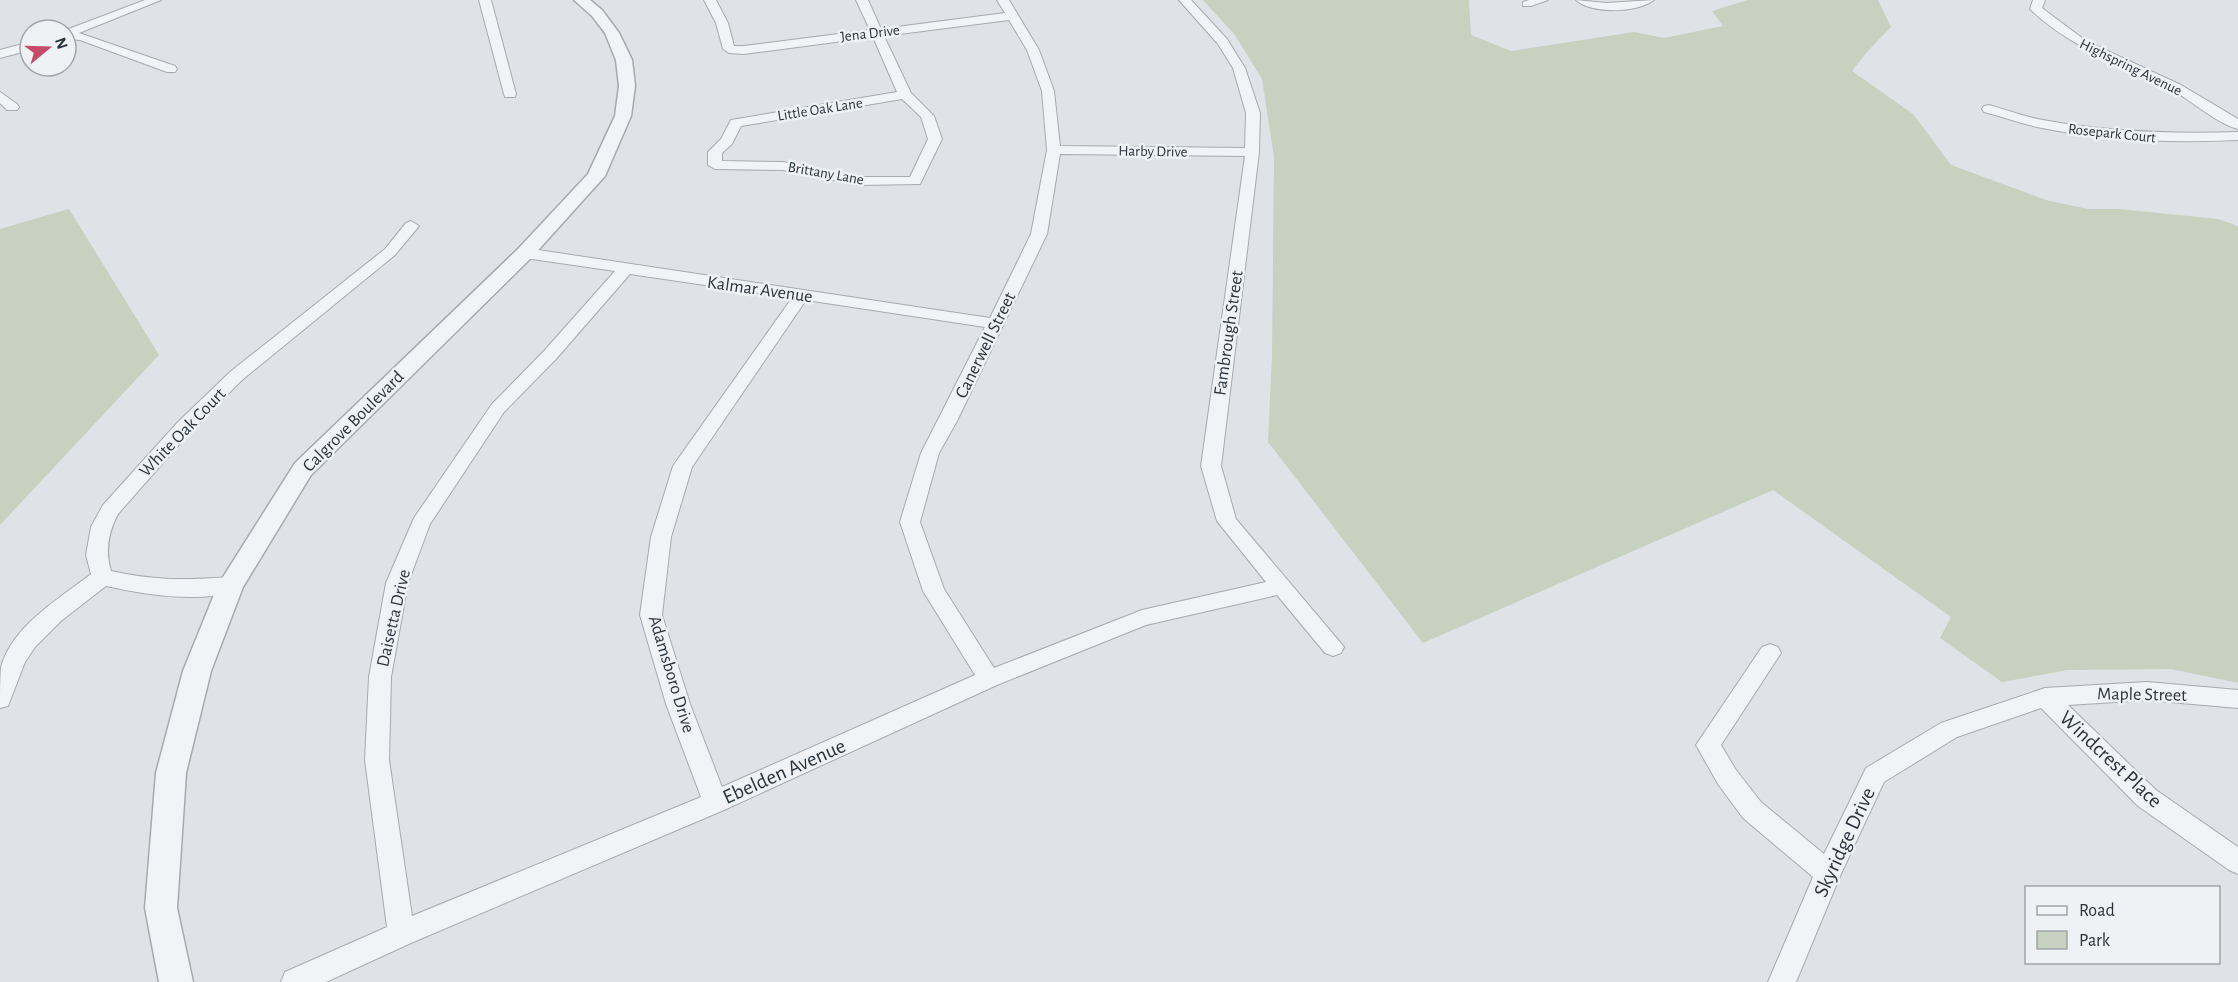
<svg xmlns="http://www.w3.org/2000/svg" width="2238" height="982" viewBox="0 0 2238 982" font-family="'Alegreya Sans',sans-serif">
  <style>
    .green { fill: #c6d1c0 }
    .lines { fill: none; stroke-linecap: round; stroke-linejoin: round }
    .minor-casing { stroke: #a5aab1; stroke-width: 2 }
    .tertiary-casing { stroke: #a5aab1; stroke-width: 3 }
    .minor { fill: #f1f3f6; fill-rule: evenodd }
    .tertiary { fill: #f1f3f6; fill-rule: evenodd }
    .labels { text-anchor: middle; stroke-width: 5; stroke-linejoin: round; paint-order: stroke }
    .far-street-label { font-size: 15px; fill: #29323d; stroke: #eef2f5 }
    .street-label { font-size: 18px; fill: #29323d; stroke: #eef2f5 }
    .near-street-label { font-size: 21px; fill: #29323d; stroke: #eef2f5 }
  </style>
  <rect width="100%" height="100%" fill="#dfe3e7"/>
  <!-- green -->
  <path class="green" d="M 1203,0 L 1469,0 L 1471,35 L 1511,51 L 1634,32 L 1664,38 L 1723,26 L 1712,11 L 1748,0 L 1878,0 L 1891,27 L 1866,53 L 1852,71 L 1913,114 L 1951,165 L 2046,200 L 2088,209 L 2120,209 L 2218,219 L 2238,226 L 2238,683 L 2171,669 L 2068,670 L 2002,682 L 1940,638 L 1951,617 L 1773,490 L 1423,643 L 1268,442 L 1272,355 L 1274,157 L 1262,79 L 1235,35 Z
    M 69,209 L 159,355 L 0,525 L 0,229 Z"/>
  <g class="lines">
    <!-- minor casing -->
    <g class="minor-casing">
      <path id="minor" d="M 145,0 L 161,0 L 79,33 L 175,66 L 177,69 L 175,72 L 167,72 L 80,40 L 68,39 L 66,30 Z
        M 479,0 L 491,0 L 516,94 L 515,97 L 505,97 L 504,94 Z
        M 704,0 L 716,0 L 728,23 L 734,46 L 744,46 L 870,30 L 856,0 L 868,0 L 881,29 L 1005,13 L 997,0 L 1009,0 L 1039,50 L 1054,91 L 1060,146 L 1245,148 L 1246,113 L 1233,68 L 1218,44 L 1179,0 L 1191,0 L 1227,39 L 1245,68 L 1260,113 L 1259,152 L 1221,466 L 1236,519 L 1344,647 L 1341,653 L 1333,656 L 1325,653 L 1277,595 L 1146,625 L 997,685 L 724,810 L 411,943 L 326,982 L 281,982 L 285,972 L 387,927 L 365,760 L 369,677 L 386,583 L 414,518 L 492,404 L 544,351 L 615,271 L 525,258 L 517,253 L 520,250 L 525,248 L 990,318 L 1031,234 L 1047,150 L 1042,91 L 1027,50 L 1009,20 L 884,36 L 911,93 L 934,116 L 942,139 L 920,184 L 858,185 L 783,170 L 715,169 L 708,165 L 708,152 L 721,139 L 731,120 L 897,92 L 873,37 L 744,54 L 729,53 L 723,49 L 716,23 ZM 902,99 L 921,117 L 928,139 L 910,177 L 858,177 L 783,162 L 722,161 L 722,153 L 732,144 L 741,126 ZM 1060,154 L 1245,156 L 1201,466 L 1217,521 L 1266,582 L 1142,610 L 994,668 L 944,589 L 920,522 L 939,453 L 957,421 L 1047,234 ZM 630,274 L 792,298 L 673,466 L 651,537 L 640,615 L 666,704 L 701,797 L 412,916 L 389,760 L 391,677 L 408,583 L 430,524 L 504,412 L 556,359 ZM 806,300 L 985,327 L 921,453 L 900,522 L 923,591 L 975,675 L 722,787 L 690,704 L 662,615 L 671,537 L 692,467 Z
        M 1529,0 L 1548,0 L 1531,6 L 1523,6 L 1523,2 Z
        M 1576,0 L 1606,3 L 1654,0 C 1638,13 1591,14 1576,0 Z
        M 2033,0 L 2045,0 L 2042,8 L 2086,41 L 2181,85 L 2238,119 L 2238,129 C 2218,124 2193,102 2174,91 C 2123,64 2075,51 2032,11 L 2030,9 Z
        M 30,42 L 30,50 L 0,58 L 0,50 Z
        M 0,92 L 17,104 L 19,107 L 17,110 L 7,110 L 0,103 Z
        M 1989,105 C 2007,110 2025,117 2043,120 C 2107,132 2173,134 2238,132 L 2238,140 C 2172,143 2106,141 2042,128 C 2022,124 2004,117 1984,112 L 1982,109 L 1984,106 Z
        M 411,221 L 419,226 L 395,255 L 242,380 L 191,431 L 118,514 C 108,533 105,551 111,571 C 156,581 186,580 231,577 L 238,579 L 242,585 L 238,591 C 197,603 147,595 106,586 L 61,621 L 35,647 L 25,662 L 8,706 L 0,708 C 0,696 0,679 1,667 C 13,625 59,599 91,574 L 86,555 L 91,527 L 103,505 L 177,423 L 230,372 L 385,249 L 406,223 Z
        M 1770,644 L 1778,647 L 1781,653 L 1721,745 L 1736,770 L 1761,802 L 1824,854 L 1866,768 L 1941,723 L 2045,688 L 2147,682 L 2238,690 L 2238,708 L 2147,700 L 2068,705 L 2156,790 L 2238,847 L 2238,874 L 2229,870 L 2138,806 L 2041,708 L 1957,737 L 1884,782 L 1840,876 L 1796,982 L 1768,982 L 1813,877 L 1743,818 L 1718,784 L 1696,745 L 1762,647 Z"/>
    </g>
    <!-- tertiary casing -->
    <g class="tertiary-casing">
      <path id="tertiary" d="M 574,0 L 590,0 L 602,10 L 619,33 L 632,60 L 635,86 L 631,116 L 605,176 L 532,257 L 311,475 L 243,587 L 211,671 L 186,773 L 177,908 L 193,982 L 159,982 L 145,908 L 156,773 L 183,671 L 218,585 L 295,463 L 518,249 L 588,174 L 615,116 L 619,86 L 616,60 L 605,33 L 592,16 Z"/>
    </g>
    <!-- minor -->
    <use href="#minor" class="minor"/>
    <!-- tertiary -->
    <use href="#tertiary" class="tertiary"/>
  </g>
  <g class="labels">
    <!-- far-street labels -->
    <g class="far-street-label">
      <text transform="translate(870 33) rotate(-7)" y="5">Jena Drive</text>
      <text transform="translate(2131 67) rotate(26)" y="5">Highspring Avenue</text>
      <text transform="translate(820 109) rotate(-9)" y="5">Little Oak Lane</text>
      <text transform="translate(2112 133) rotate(6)" y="5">Rosepark Court</text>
      <text transform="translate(1153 151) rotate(1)" y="5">Harby Drive</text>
      <text transform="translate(826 173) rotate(10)" y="5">Brittany Lane</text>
    </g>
    <!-- street labels -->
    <g class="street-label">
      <text transform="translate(760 289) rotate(8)" y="6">Kalmar Avenue</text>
      <text transform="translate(1228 333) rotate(-82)" y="6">Fambrough Street</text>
      <text transform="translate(985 345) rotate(-64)" y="6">Canerwell Street</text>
      <text transform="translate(353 421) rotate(-45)" y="6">Calgrove Boulevard</text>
      <text transform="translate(182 432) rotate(-46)" y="6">White Oak Court</text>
      <text transform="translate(393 618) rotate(-77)" y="6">Daisetta Drive</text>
      <text transform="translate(672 674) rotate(73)" y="6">Adamsboro Drive</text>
      <text transform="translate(2142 694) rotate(1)" y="6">Maple Street</text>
    </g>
    <!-- near-street labels -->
    <g class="near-street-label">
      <text transform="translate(2111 759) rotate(43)" y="7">Windcrest Place</text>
      <text transform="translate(784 771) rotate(-24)" y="7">Ebelden Avenue</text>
      <text transform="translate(1844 842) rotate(-65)" y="7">Skyridge Drive</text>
    </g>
  </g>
  <!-- legend -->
  <rect x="2025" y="886" width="195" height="78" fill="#eef2f5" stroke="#9fa5ab" stroke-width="1.5"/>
  <rect x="2037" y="906" width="30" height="9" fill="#f1f3f6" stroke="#9fa5ab" stroke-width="1.5"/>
  <text x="2079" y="916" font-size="18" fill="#29323d">Road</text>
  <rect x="2037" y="931" width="30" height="18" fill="#c6d1c0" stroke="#9fa5ab" stroke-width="1.5"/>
  <text x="2079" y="946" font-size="18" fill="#29323d">Park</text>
  <!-- north arrow -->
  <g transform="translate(48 48) rotate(71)"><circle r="28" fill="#eef2f5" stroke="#9fa5ab" stroke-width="1.5"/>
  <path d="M0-4.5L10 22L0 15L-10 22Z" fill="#c64b68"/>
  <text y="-9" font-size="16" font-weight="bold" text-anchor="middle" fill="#29323d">N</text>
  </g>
</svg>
